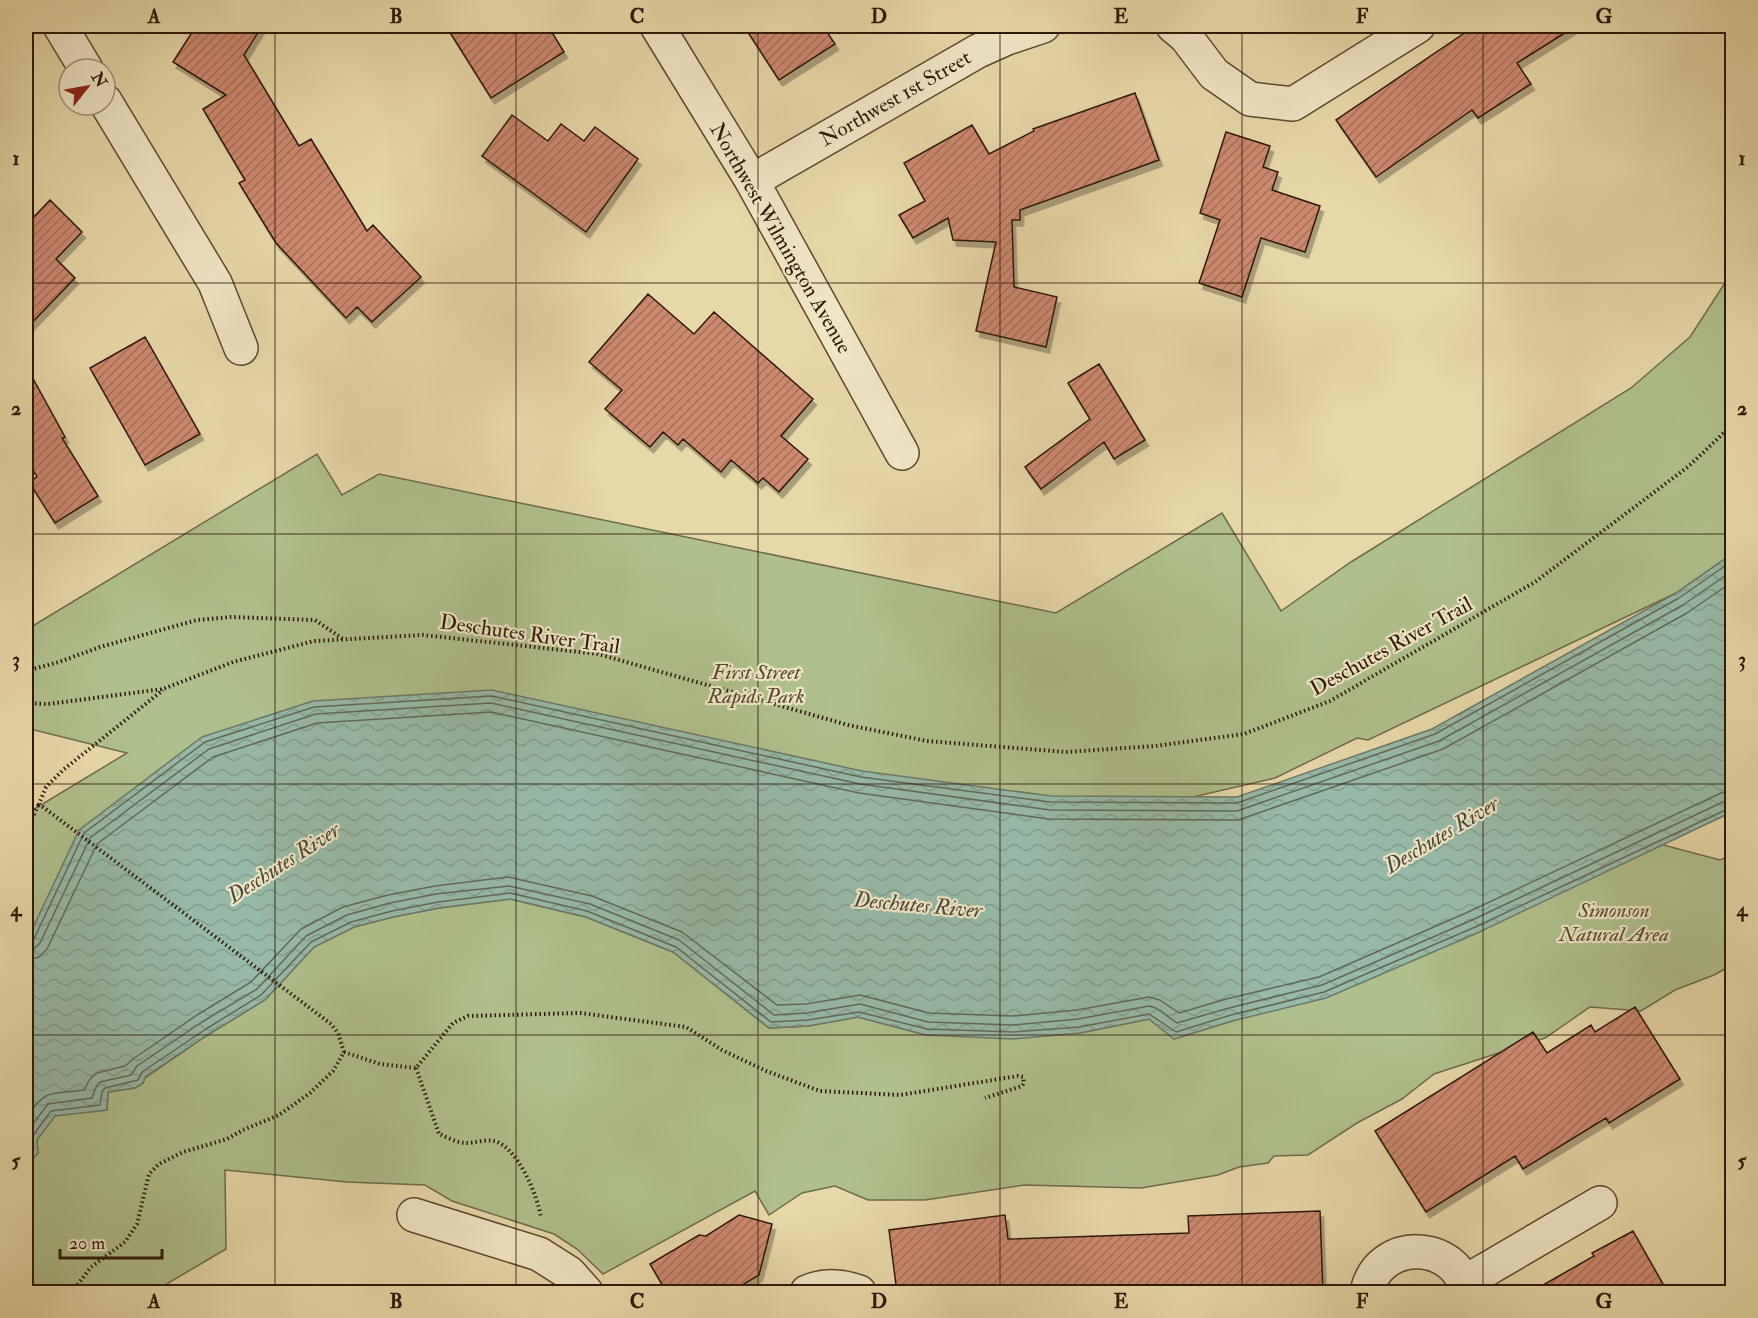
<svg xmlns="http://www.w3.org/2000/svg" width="1758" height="1318" viewBox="0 0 1758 1318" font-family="'IM FELL Double Pica',serif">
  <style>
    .park { fill: #afc08c; stroke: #6e6c4a; stroke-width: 1.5 }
    .water { fill: url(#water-waves); stroke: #6d7968; stroke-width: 1.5 }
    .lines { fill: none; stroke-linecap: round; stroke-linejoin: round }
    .shore { stroke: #626958; stroke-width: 1.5 }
    .building { fill: url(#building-hatch); stroke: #2d1808; stroke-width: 1.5; filter: url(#shadow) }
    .minor-casing { stroke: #5c4830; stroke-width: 36 }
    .path { stroke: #2d1808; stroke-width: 4; stroke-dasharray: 1.5 3; stroke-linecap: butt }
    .minor { stroke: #efe6c6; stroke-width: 33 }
    .grid { fill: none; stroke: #2d1808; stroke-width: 1.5; stroke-opacity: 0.55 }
    .labels { text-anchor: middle; stroke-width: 4.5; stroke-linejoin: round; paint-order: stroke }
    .street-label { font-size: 21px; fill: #2d1808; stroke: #efe6c6 }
    .park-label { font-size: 21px; font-style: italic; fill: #544a30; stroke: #efe6c6 }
    .water-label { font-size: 22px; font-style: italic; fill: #4d4938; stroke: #efe6c6 }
    .neatline { fill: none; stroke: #2d1808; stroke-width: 2 }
    .grid-label { font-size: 20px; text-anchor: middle; font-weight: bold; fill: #2d1808 }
  </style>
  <defs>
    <pattern id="water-waves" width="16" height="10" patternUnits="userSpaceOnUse" patternTransform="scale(1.5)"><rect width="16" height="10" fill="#97baa8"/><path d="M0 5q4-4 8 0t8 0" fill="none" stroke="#829f8f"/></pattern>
    <pattern id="building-hatch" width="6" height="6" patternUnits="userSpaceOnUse" patternTransform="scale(1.5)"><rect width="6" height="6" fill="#cd896f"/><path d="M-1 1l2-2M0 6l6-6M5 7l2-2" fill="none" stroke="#a76f59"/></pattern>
    <filter id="shadow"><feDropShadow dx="3.5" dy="6" stdDeviation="0" flood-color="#0004"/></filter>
  </defs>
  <rect width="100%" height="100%" fill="#e7d8a8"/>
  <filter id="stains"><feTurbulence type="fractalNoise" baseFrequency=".00333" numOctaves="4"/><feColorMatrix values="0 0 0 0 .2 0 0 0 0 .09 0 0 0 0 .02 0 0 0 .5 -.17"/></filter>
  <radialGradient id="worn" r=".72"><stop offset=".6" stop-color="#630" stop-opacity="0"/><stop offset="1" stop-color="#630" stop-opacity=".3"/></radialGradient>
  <!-- park -->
  <path class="park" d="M 1732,272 L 1732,554 L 1676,593 L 1368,740 L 1357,738 L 1275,778 L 1184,799 L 1087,804 L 924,792 L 26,995 L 26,814 L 127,753 L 26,728 L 26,630 L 317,454 L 342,495 L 379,474 L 1056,613 L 1222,513 L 1281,611 L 1351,562 L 1631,388 L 1690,337 Z
    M 1576,822 L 1720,860 L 1732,855 L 1732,965 L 1714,975 L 1675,990 L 1641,1011 L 1590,1007 L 1545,1038 L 1434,1074 L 1402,1099 L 1357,1123 L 1308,1155 L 1274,1156 L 1268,1163 L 1239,1167 L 1218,1175 L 1141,1188 L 1024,1185 L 925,1200 L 868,1200 L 835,1186 L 802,1193 L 769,1215 L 755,1191 L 603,1274 L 577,1249 L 554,1234 L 452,1201 L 425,1185 L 347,1182 L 225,1170 L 226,1249 L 153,1292 L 26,1292 L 26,1166 L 38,1153 L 37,1140 L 55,1115 L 107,1110 L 108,1092 L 135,1088 L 143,1083 L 145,1078 L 209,1034 L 265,1000 L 314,947 L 354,927 L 393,917 L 439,908 L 510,899 L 586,917 L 673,952 L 769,1028 L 808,1026 L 858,1017 L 926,1035 L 1080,1033 L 1149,1019 L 1174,1039 L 1232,1021 Z"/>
  <!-- water -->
  <path class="water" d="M 1732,554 L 1732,812 L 1475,934 L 1326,998 L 1232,1021 L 1174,1039 L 1149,1019 L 1080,1033 L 1013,1039 L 926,1035 L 858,1017 L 808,1026 L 769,1028 L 673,952 L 586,917 L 510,899 L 439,908 L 393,917 L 354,927 L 314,947 L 265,1000 L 209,1034 L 145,1077 L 143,1083 L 135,1088 L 108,1092 L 107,1110 L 55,1116 L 37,1140 L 38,1153 L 26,1166 L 26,943 L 79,830 L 202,737 L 313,701 L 492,690 L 862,771 L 1051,796 L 1237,797 L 1432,729 L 1676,593 Z"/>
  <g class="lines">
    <!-- shore -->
    <path class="shore" d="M 26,943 L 34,939 L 84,833 L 205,742 L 314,707 L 492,696 L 861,777 L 1050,802 L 1237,803 L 1435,734 L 1679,598 L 1732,561
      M 26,951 L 34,949 L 40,943 L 90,838 L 209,749 L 316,714 L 491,703 L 860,784 L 1050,810 L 1237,811 L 1439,741 L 1683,605 L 1732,571
      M 26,960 L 39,957 L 47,949 L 97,844 L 213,757 L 317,723 L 491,712 L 859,793 L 1049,819 L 1238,820 L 1443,749 L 1687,613 L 1732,582
      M 26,1117 C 48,1087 50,1095 84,1090 L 90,1079 L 97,1073 L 125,1066 L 133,1059 L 197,1015 L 251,982 L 301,929 L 343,907 L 388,895 L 435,886 L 508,877 L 592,896 L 682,932 L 777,1005 L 806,1004 L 860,995 L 929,1013 L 1012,1016 L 1077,1010 L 1149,997 L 1160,1000 L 1179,1013 L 1226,999 L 1319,977 L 1466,913 L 1721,793 L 1732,790
      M 26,1133 L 48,1104 L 92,1098 L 96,1087 L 100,1082 L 131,1075 L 137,1066 L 202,1022 L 257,989 L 306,936 L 347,915 L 390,903 L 436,894 L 509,886 L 590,904 L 679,940 L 774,1015 L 807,1013 L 860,1004 L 928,1022 L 1013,1025 L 1078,1019 L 1149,1006 L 1156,1008 L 1177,1023 L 1229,1008 L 1322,985 L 1470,921 L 1725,801 L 1732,799
      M 26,1158 L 32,1151 L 32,1137 L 51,1111 L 100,1105 L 102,1092 L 105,1088 L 138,1080 L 142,1072 L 206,1029 L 261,995 L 311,942 L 351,922 L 392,911 L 438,902 L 510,893 L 587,911 L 676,947 L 771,1022 L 808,1020 L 859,1012 L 927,1029 L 1013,1032 L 1079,1027 L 1149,1014 L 1176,1032 L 1231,1015 L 1324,992 L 1473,928 L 1732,807"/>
  </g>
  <!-- building -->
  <path class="building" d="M 196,26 L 262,26 L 244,55 L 299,146 L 311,139 L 367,231 L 373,225 L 421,277 L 372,322 L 357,307 L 346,318 L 276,243 L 239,183 L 245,180 L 203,109 L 226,95 L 173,62 Z
    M 446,26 L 548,26 L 564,52 L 491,98 Z
    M 744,26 L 823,26 L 835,44 L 779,80 Z
    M 1475,26 L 1576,26 L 1517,63 L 1531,84 L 1478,118 L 1472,110 L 1376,177 L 1336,120 Z
    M 1135,93 L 1159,160 L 1020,210 L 1020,220 L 1012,220 L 1014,287 L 1057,297 L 1046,347 L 976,331 L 996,242 L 953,240 L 948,218 L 913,238 L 899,215 L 925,201 L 904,163 L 972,125 L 989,154 L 1034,131 L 1033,129 Z
    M 512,115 L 548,141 L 561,124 L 584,141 L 595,127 L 638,159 L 586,232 L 482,156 Z
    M 1226,132 L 1270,146 L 1263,167 L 1278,172 L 1272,190 L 1320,206 L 1305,252 L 1261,238 L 1242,297 L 1199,283 L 1220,220 L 1200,213 Z
    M 50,200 L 82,232 L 56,259 L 75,278 L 26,329 L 26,225 Z
    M 648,294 L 694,334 L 714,312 L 813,399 L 781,436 L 808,459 L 779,492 L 763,478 L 758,483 L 731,460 L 721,472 L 683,439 L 678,445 L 663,432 L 650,447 L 605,409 L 622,390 L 589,362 Z
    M 145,337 L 200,434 L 145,465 L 90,368 Z
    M 1099,364 L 1145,440 L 1114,459 L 1104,442 L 1041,489 L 1025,467 L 1090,419 L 1068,383 Z
    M 26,366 L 65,437 L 62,438 L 98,496 L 55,523 L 29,482 L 37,477 L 26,457 Z
    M 1635,1007 L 1680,1079 L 1609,1123 L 1606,1118 L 1523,1169 L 1515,1156 L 1426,1212 L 1375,1131 L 1533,1032 L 1547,1053 L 1591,1025 L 1595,1032 Z
    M 1320,1211 L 1323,1293 L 897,1293 L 889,1230 L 1005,1215 L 1008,1239 L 1189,1233 L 1188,1216 Z
    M 739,1215 L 772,1224 L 759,1275 L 729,1293 L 667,1293 L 650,1264 L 699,1235 L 706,1236 Z
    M 1633,1231 L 1668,1293 L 1529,1293 L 1594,1256 L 1592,1253 Z"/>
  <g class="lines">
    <!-- minor casing -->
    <g class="minor-casing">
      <path id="minor" d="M 60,26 L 86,69
        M 657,26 L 752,181 L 902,453
        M 1173,26 L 1186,37 L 1214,74 L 1250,99 L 1293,104 L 1418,26
        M 105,101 L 215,283 L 241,348
        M 752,181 L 978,51 L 1007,38 L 1043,26
        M 414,1215 L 539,1254 L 569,1273 L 586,1292
        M 1465,1282 L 1600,1203
        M 807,1292 C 825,1284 842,1286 859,1292
        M 1367,1292 C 1378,1238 1456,1239 1467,1292"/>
    </g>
    <!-- path -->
    <path class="path" d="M 26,671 L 59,662 L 100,647 L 197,620 L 231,617 L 315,620 L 343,639
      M 26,703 L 48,704 L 163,689 L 233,662 L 314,641 L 423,635 L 598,654 L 848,725 L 927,741 L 1066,752 L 1155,746 L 1244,734 L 1330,701 L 1535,582 L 1689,466 L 1732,425
      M 26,831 L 39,804
      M 344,1052 L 380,1064 L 416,1068 L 453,1023 L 468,1016 L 580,1013 L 686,1027 L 722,1050 L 766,1071 L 820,1091 L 900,1095 L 1018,1076 L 1023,1077 L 1024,1083 L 1022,1086 L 985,1098
      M 416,1068 L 439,1134 C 447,1137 457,1143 466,1143 C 475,1143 485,1139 494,1141 C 517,1146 538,1196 541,1218
      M 72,1292 L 91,1267 L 125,1242 L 137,1224 L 149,1174 L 159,1164 L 183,1152 L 227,1139 L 243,1130 L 279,1115 L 310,1093 L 333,1071 L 344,1052 L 338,1033 L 331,1024 L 39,804 L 46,787 L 63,770 L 163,690"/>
    <!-- minor -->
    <use href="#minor" class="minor"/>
  </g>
  <!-- grid -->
  <path class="grid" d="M 275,26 L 275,1292M 516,26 L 516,1292M 758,26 L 758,1292M 1000,26 L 1000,1292M 1242,26 L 1242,1292M 1483,26 L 1483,1292M 26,283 L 1732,283M 26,534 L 1732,534M 26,784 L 1732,784M 26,1035 L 1732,1035"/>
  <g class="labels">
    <!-- street labels -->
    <g class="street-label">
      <text transform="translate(895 98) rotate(-30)" y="7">Northwest 1st Street</text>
      <text transform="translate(781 238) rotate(60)" y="7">Northwest Wilmington Avenue</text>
      <text transform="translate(530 634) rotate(8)" y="7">Deschutes River Trail</text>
      <text transform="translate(1391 646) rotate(-29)" y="7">Deschutes River Trail</text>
    </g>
    <!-- park labels -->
    <g class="park-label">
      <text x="756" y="679">First Street<tspan x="756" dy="24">Rapids Park</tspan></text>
      <text x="1614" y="917">Simonson<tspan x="1614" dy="24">Natural Area</tspan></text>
    </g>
    <!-- water labels -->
    <g class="water-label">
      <text transform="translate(1441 834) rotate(-31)" y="8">Deschutes River</text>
      <text transform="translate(283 862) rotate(-33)" y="8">Deschutes River</text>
      <text transform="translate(918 904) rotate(5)" y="8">Deschutes River</text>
    </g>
  </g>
  <!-- margin -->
  <rect width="1758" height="1318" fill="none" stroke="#e7d8a8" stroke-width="66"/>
  <!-- north arrow -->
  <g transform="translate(87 87) rotate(59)"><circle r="28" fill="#efe6c6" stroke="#a1947a" stroke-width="1.5"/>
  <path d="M0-4.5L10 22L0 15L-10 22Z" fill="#8f2418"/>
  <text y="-9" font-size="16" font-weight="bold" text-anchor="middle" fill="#2d1808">N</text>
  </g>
  <!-- scale -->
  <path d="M60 1249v9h102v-9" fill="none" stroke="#2d1808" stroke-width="3"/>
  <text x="69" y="1249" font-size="18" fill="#2d1808" stroke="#efe6c6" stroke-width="4.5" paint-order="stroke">20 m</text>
  <rect x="33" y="33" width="1692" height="1252" class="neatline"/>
  <g class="grid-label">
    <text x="154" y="23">A</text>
    <text x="396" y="23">B</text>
    <text x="637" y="23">C</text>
    <text x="879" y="23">D</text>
    <text x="1121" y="23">E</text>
    <text x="1362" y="23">F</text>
    <text x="1604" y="23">G</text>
    <text x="16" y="165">1</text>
    <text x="1742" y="165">1</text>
    <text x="16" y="415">2</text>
    <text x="1742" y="415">2</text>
    <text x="16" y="666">3</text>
    <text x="1742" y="666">3</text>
    <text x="16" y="916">4</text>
    <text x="1742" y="916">4</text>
    <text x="16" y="1167">5</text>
    <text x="1742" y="1167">5</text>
    <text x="154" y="1308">A</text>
    <text x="396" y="1308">B</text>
    <text x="637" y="1308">C</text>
    <text x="879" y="1308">D</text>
    <text x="1121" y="1308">E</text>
    <text x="1362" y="1308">F</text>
    <text x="1604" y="1308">G</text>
  </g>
  <rect width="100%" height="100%" filter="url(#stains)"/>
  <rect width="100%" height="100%" fill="url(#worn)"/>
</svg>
